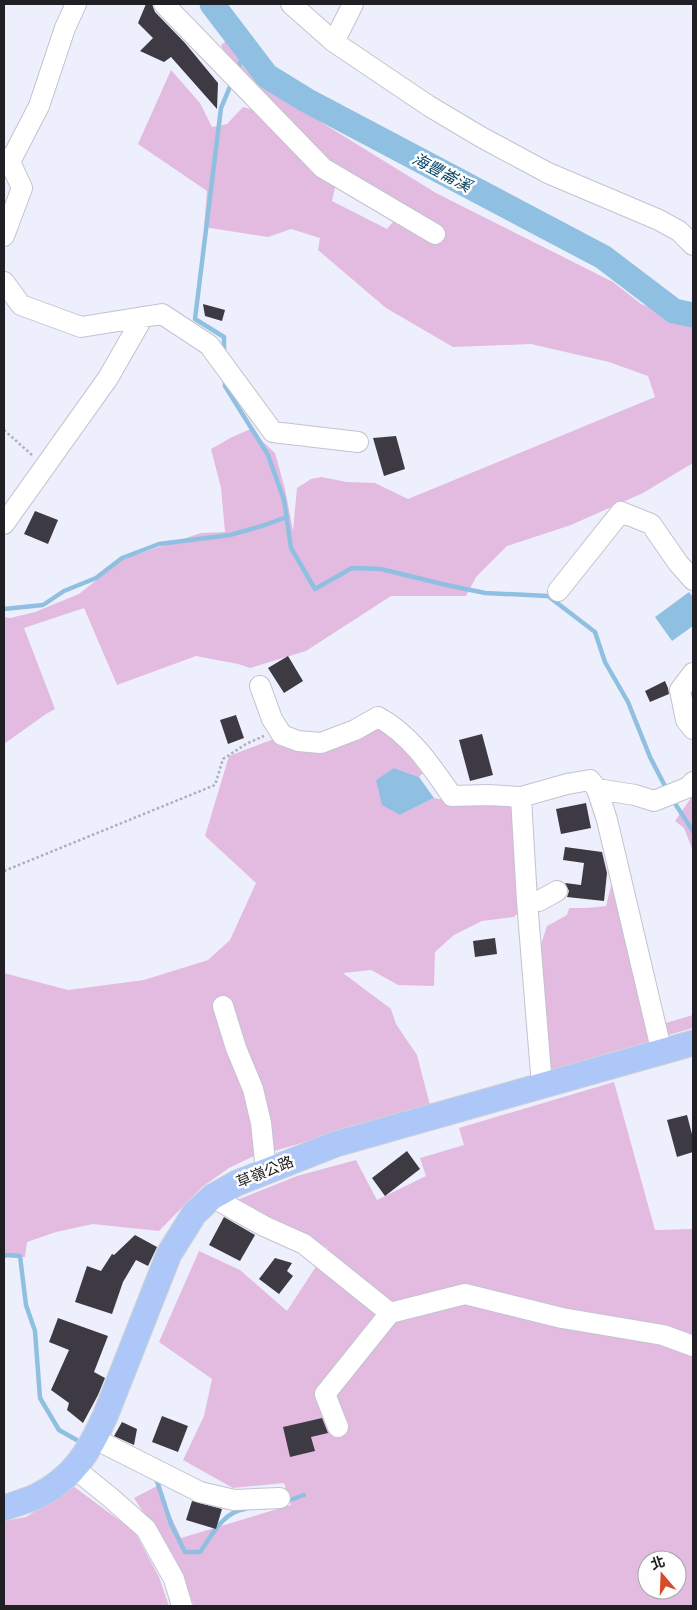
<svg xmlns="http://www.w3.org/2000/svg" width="697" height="1610" viewBox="0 0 697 1610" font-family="'PT Sans','Noto Sans TC',sans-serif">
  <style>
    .green { fill: #e3bbe1; fill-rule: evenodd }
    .water { fill: #90c0e1 }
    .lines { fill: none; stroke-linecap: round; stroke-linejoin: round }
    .stream { stroke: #90c0e1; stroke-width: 4.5 }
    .river { stroke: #90c0e1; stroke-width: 25 }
    .building { fill: #3e3a44 }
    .minor-casing { stroke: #c2c3cf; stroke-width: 22 }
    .major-casing { stroke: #d2d2d3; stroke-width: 27 }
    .path { stroke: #adaeb8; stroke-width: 2.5; stroke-dasharray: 2.5 2.5; stroke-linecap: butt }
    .minor { stroke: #fff; stroke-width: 20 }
    .major { stroke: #adc8f8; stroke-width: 25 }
    .labels { text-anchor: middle; stroke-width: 5; stroke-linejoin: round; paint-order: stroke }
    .street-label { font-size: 15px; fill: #1f1f24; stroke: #fefefe }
    .water-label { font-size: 16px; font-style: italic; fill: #064464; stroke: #fefefe }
  </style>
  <rect width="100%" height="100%" fill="#eeeffc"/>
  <!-- green -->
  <path class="green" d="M 228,39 L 277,95 L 436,193 L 613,282 L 641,304 L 693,323 L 693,463 L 643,493 L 571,525 L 507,546 L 476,577 L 466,596 L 391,596 L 306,651 L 250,668 L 238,664 L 196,656 L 117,685 L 84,608 L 24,628 L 55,709 L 46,714 L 4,744 L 4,617 L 10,618 L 35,612 L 79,594 L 123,559 L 201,533 L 225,532 L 221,488 L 211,449 L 232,437 L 253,428 L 262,441 L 275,453 L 285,489 L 293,531 L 297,488 L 311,479 L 321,477 L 347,482 L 375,483 L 408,499 L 655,397 L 648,376 L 609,362 L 531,344 L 453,347 L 386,308 L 318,250 L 320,238 L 291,229 L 268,237 L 204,227 L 207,191 L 138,144 L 171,70 L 200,103 L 212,127 L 227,124 L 243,107 L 255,110 L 336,183 L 332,201 L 387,229 L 407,206 L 328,162 L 230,65 L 221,45 Z
    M 376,724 L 427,769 L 419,777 L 394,768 L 400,815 L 434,798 L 450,801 L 519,802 L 529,901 L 514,917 L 482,921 L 454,935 L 435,952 L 434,986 L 398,985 L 371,970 L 343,973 L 391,1009 L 396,1024 L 417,1055 L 430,1105 L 271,1152 L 243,1081 L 260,1153 L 229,1168 L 202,1187 L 159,1231 L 93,1224 L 56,1232 L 27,1242 L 25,1257 L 4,1256 L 4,973 L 68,990 L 144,980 L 208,960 L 230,940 L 256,883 L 205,836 L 229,756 L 274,739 L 294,745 Z
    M 693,795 L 693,851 L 684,828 L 675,821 Z
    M 613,878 L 654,1040 L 547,1071 L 536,960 L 547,926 L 567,915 L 569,908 L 587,908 L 606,906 Z
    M 693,1015 L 693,1028 L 665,1036 L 662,1024 Z
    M 614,1082 L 655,1230 L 693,1229 L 693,1606 L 194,1606 L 180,1568 L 134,1498 L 157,1486 L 181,1538 L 291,1505 L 284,1483 L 233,1488 L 183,1460 L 204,1416 L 212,1379 L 159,1342 L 199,1251 L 240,1270 L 287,1311 L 328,1248 L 266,1220 L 237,1200 L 297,1176 L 356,1160 L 377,1200 L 426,1176 L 420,1158 L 464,1145 L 459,1128 ZM 647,1560 L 677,1560 L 677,1590 L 647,1590 Z
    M 73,1486 L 135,1532 L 159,1577 L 169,1606 L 4,1606 L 4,1521 L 26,1517 Z"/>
  <!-- water -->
  <path class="water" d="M 689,592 L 693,597 L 693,626 L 672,641 L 655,617 Z
    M 394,768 L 419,777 L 434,798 L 400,815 L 382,805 L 376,780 Z"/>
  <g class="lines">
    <!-- stream -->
    <path class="stream" d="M 237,70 L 246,49
      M 224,354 L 224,337 L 195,319 L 221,108 L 232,82
      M 225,380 L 225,386 L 268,455 L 284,500 L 291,548 L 315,589 L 352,568 L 381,569 L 442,584 L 485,593 L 548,596 L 595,632 L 605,662 L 628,702 L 650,757 L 667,790
      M 4,609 L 43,605 L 64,591 L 96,578 L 122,558 L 159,544 L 230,535 L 262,526 L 287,517
      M 672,799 L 693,831
      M 4,1256 L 7,1255 L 20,1256 L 26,1305 L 35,1331 L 40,1398 L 59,1430 L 82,1443
      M 156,1478 L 171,1524 L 185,1552 L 200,1552 C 212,1535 223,1512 245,1509
      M 285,1502 L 304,1495"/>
    <!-- river -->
    <path class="river" d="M 212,4 L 267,76 L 306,100 L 603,257 L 674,311 L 693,315"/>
  </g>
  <!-- building -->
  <path class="building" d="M 146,4 L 152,4 L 155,12 L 185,43 L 218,83 L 217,109 L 171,57 L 164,62 L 140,51 L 153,38 L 138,23 Z
    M 203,304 L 225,310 L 222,321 L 205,316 Z
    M 396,436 L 405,469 L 384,476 L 373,438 Z
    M 35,511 L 58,520 L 48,544 L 24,534 Z
    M 288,656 L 303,681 L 284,693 L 268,668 Z
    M 665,681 L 668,688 L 669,694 L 650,702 L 645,691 Z
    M 236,715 L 244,738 L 228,744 L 220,720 Z
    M 482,734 L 493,775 L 470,781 L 459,740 Z
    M 586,803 L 591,828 L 561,834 L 556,809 Z
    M 565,847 L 602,852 L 607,873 L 604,901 L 567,897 L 569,891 L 565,883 L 581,885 L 584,863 L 563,860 Z
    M 495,938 L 497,954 L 475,957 L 473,941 Z
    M 687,1115 L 693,1138 L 693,1152 L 677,1157 L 667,1120 Z
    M 407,1151 L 420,1169 L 385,1196 L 372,1178 Z
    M 224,1217 L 255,1235 L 240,1261 L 209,1245 Z
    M 135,1235 L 157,1247 L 148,1266 L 136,1260 L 123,1282 L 112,1314 L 75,1302 L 87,1266 L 101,1271 L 112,1254 L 114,1255 Z
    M 275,1258 L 292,1263 L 287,1271 L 293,1276 L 279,1294 L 259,1279 Z
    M 58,1318 L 108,1336 L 94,1372 L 105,1378 L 98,1395 L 83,1423 L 67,1410 L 69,1403 L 51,1390 L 69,1350 L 49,1342 Z
    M 162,1416 L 188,1426 L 178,1452 L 152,1442 Z
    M 322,1418 L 328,1433 L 311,1437 L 315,1451 L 290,1457 L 283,1427 Z
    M 122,1422 L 137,1429 L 134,1445 L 114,1436 Z
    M 192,1501 L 222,1509 L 216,1529 L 186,1520 Z"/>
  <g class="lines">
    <!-- minor casing -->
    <g class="minor-casing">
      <path id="minor" d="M 164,4 L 323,168 L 435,234
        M 291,4 L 334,42 L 429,106 L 481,137 L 548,173 L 659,220 L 679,231 L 693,245
        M 334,42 L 353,4
        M 4,158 L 10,162 L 39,106 L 65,28 L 76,4
        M 4,236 L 22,188 L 10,162
        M 4,282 L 21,305 L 81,327 L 162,314 L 209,345 L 273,432 L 358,442
        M 4,524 L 108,378 L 143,317
        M 558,591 L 621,512 L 651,524 L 678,563 L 693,580
        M 693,673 L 680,690 L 686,720 L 693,729
        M 260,686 L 272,719 L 282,735 L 298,741 L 321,743 L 355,730 L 378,717 C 410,734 432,767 452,796 L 488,795 L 521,797 L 567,784 L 590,780 L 597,789
        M 521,797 L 527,901 L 542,1086
        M 527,901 L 539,901 L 557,891
        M 223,1006 L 236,1048 L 253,1089 L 261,1123 L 266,1171
        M 662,1053 L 607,820 L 597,789 L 635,795 L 654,801 L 689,787 L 693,782
        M 212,1197 L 264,1226 L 304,1244 L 390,1313 L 465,1294 L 562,1318 L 663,1335 L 693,1346
        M 338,1427 L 325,1394 L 390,1313
        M 95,1439 L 200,1492 L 234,1500 L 280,1498
        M 74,1468 L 111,1498 L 146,1529 L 174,1579 L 182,1606"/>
    </g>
    <!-- major casing -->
    <g class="major-casing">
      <path id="major" d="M 4,1508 C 15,1504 27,1501 37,1496 C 74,1478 90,1450 106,1414 L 169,1254 L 194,1214 L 212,1197 L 237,1183 L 336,1144 L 693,1043"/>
    </g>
    <!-- path -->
    <path class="path" d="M 4,430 L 32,455
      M 4,871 L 215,785 L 223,759 L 246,744 L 264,736"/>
    <!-- minor -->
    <use href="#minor" class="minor"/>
    <!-- major -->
    <use href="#major" class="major"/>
  </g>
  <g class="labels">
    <!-- street labels -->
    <g class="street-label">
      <text transform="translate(265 1172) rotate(-22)" y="5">草嶺公路</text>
    </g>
    <!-- water labels -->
    <g class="water-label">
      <text transform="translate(442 172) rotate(28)" y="6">海豐崙溪</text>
    </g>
  </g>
  <!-- border -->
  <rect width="697" height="1610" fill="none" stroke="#1f1f24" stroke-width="10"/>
  <!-- north arrow -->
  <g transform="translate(662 1575) rotate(341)"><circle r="24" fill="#fefefe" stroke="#a5a5a7"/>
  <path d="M0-4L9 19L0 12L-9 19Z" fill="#d54c27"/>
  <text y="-8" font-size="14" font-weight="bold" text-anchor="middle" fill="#1f1f24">北</text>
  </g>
</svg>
